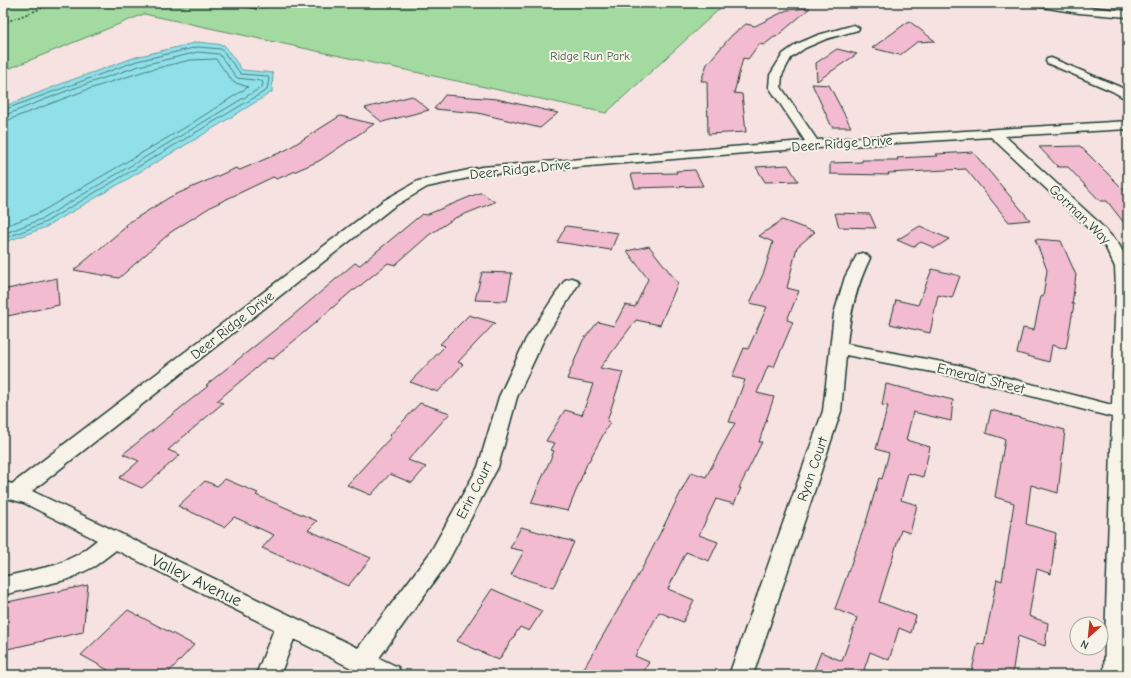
<svg xmlns="http://www.w3.org/2000/svg" width="1131" height="678" viewBox="0 0 1131 678" font-family="'Comic Neue',sans-serif">
  <style>
    .green { fill: #a3da9f; stroke: #618c6a }
    .water { fill: #8fe0e9; stroke: #629fa1 }
    .lines { fill: none; stroke-linecap: round; stroke-linejoin: round }
    .shore { stroke: #4c7e7c; stroke-width: 1 }
    .building { fill: #f3bbd0; stroke: #1f3d34 }
    .minor-casing { stroke: #1f3d34; stroke-width: 3 }
    .path { stroke: #1f3d34; stroke-width: 1.5; stroke-dasharray: 2 2; stroke-linecap: butt }
    .minor { fill: #f7f3e8; fill-rule: evenodd }
    .labels { text-anchor: middle; stroke-width: 4; stroke-linejoin: round; paint-order: stroke }
    .far-park-label { font-size: 12px; fill: #395c49; stroke: #f7f3e8 }
    .street-label { font-size: 14px; fill: #1f3d34; stroke: #f7f3e8 }
    .near-street-label { font-size: 17px; fill: #1f3d34; stroke: #f7f3e8 }
  </style>
  <rect width="100%" height="100%" fill="#f6e2e1"/>
  <filter id="ink" filterUnits="userSpaceOnUse"><feTurbulence type="fractalNoise" baseFrequency=".025" numOctaves="2"/><feDisplacementMap in="SourceGraphic" scale="8" xChannelSelector="R" yChannelSelector="G"/><feConvolveMatrix kernelMatrix="1 2 1 2 8 2 1 2 1" color-interpolation-filters="sRGB"/></filter>
  <g filter="url(#ink)">
    <!-- green -->
    <path class="green" d="M 3,3 L 726,3 L 606,113 L 144,14 L 3,71 Z"/>
    <!-- water -->
    <path class="water" d="M 198,42 L 224,45 L 242,70 L 273,73 L 272,92 L 194,140 L 46,227 L 3,243 L 3,107 L 66,82 L 136,57 Z"/>
    <g class="lines">
      <!-- shore -->
      <path class="shore" d="M 3,110 L 137,61 L 198,47 L 221,49 L 241,74 L 267,76 L 269,78 L 267,90 L 44,223 L 3,239
        M 3,116 L 69,90 L 139,66 L 198,52 L 219,54 L 237,78 L 262,81 L 263,83 L 262,87 L 42,219 L 3,234
        M 3,122 L 86,90 L 145,71 L 190,60 L 216,59 L 233,82 L 248,87 L 186,127 L 39,213 L 3,227"/>
    </g>
    <!-- building -->
    <path class="building" d="M 810,8 L 776,37 L 774,37 L 764,45 L 759,44 L 748,59 L 743,58 L 734,93 L 742,94 L 746,132 L 708,134 L 707,81 L 701,81 L 707,64 L 732,35 L 746,24 L 755,26 L 787,10 Z
      M 909,21 L 935,41 L 917,42 L 900,55 L 872,48 Z
      M 837,49 L 857,54 L 817,81 L 816,63 Z
      M 812,84 L 829,85 L 851,127 L 832,127 Z
      M 445,95 L 497,99 L 558,113 L 540,128 L 478,113 L 434,109 Z
      M 412,96 L 429,110 L 382,122 L 365,108 Z
      M 340,116 L 374,124 L 319,161 L 277,179 L 273,177 L 212,206 L 171,232 L 119,278 L 74,270 L 127,226 L 125,225 L 170,197 L 236,168 L 240,170 L 286,150 Z
      M 1080,146 L 1128,194 L 1128,228 L 1107,201 L 1100,201 L 1068,167 L 1058,167 L 1039,147 Z
      M 973,152 L 1030,220 L 1009,222 L 966,169 L 888,173 L 889,175 L 830,174 L 830,163 L 862,162 L 862,160 L 898,160 L 897,158 L 938,156 L 936,154 Z
      M 788,165 L 798,181 L 765,182 L 756,167 Z
      M 695,170 L 703,186 L 635,188 L 631,174 L 677,173 L 676,171 Z
      M 479,193 L 482,193 L 495,202 L 455,218 L 429,235 L 395,265 L 388,263 L 355,290 L 353,290 L 273,359 L 268,358 L 217,401 L 223,403 L 168,450 L 180,455 L 142,488 L 119,478 L 139,461 L 123,454 L 208,386 L 206,385 L 291,317 L 355,263 L 360,265 L 422,214 L 426,215 Z
      M 835,213 L 870,214 L 876,228 L 839,227 Z
      M 782,220 L 815,232 L 797,247 L 787,288 L 799,291 L 787,320 L 793,322 L 774,367 L 768,366 L 757,393 L 774,397 L 759,442 L 762,442 L 739,488 L 741,488 L 734,504 L 716,499 L 699,535 L 718,542 L 709,561 L 686,552 L 668,589 L 694,600 L 683,622 L 659,612 L 635,656 L 649,662 L 642,675 L 580,675 L 645,563 L 691,472 L 706,477 L 735,423 L 729,422 L 745,380 L 732,377 L 744,348 L 748,349 L 767,307 L 750,303 L 764,272 L 773,242 L 759,236 Z
      M 566,226 L 618,233 L 611,250 L 557,242 Z
      M 920,226 L 949,239 L 935,248 L 921,242 L 913,247 L 897,240 Z
      M 1035,239 L 1061,241 L 1076,275 L 1072,304 L 1074,304 L 1066,349 L 1052,345 L 1049,362 L 1017,353 L 1023,328 L 1034,330 L 1041,296 L 1043,297 L 1047,270 Z
      M 649,246 L 678,283 L 660,325 L 636,320 L 600,368 L 623,372 L 607,421 L 610,422 L 589,461 L 588,461 L 568,511 L 531,503 L 554,451 L 551,450 L 555,443 L 546,441 L 565,410 L 582,415 L 593,384 L 567,379 L 583,340 L 598,322 L 614,326 L 625,305 L 635,307 L 648,279 L 627,251 Z
      M 932,269 L 960,276 L 952,298 L 938,295 L 930,333 L 890,324 L 896,300 L 918,305 Z
      M 482,272 L 512,273 L 507,301 L 475,300 Z
      M 57,278 L 59,305 L 3,317 L 3,290 Z
      M 469,315 L 495,323 L 458,362 L 463,364 L 438,392 L 410,382 L 445,346 L 440,344 Z
      M 886,384 L 953,400 L 951,421 L 913,412 L 906,440 L 930,447 L 923,477 L 908,473 L 901,500 L 917,505 L 910,533 L 901,530 L 879,602 L 916,616 L 911,633 L 899,628 L 889,660 L 870,652 L 864,670 L 876,675 L 812,675 L 821,652 L 842,661 L 857,618 L 835,609 L 867,519 L 879,478 L 882,479 L 889,453 L 876,449 L 888,406 L 882,405 Z
      M 420,403 L 450,413 L 408,460 L 426,467 L 412,483 L 390,474 L 371,495 L 347,485 L 391,437 L 389,436 Z
      M 991,410 L 1065,430 L 1058,493 L 1031,485 L 1026,524 L 1056,533 L 1051,574 L 1037,569 L 1029,616 L 1048,623 L 1045,646 L 1018,636 L 1012,675 L 971,675 L 978,643 L 984,645 L 997,579 L 1002,581 L 1014,503 L 995,497 L 1005,439 L 986,433 Z
      M 225,479 L 258,493 L 256,495 L 317,521 L 308,530 L 371,558 L 348,586 L 262,548 L 274,535 L 234,517 L 224,527 L 178,506 L 205,481 L 217,486 Z
      M 521,527 L 574,542 L 553,588 L 511,575 L 524,551 L 510,548 Z
      M 88,585 L 83,632 L 3,650 L 3,603 Z
      M 492,589 L 542,611 L 529,631 L 520,627 L 499,660 L 457,641 Z
      M 128,610 L 194,645 L 166,675 L 117,675 L 81,655 Z"/>
    <g class="lines">
      <!-- minor casing -->
      <g class="minor-casing">
        <path id="minor" d="M 241,3 L 270,3 L 268,5 L 256,8 L 243,5 Z
          M 1030,3 C 1063,3 1095,8 1128,11 L 1128,17 L 1079,13 L 1035,6 Z
          M 854,25 L 859,28 L 858,30 L 826,39 L 805,48 L 791,58 L 782,75 L 781,87 L 817,140 L 1128,121 L 1128,129 L 1005,136 L 1096,220 L 1118,243 L 1128,261 L 1128,675 L 1104,675 L 1112,417 L 958,377 L 846,355 L 841,411 L 753,675 L 729,675 L 823,411 L 834,314 L 845,277 L 857,255 L 862,253 L 867,255 L 870,258 C 856,287 850,313 847,344 L 958,365 L 1112,405 L 1116,288 L 1115,267 L 1106,248 L 1086,226 L 991,137 L 769,151 L 482,175 L 427,187 L 393,207 L 32,491 L 358,648 L 430,553 L 478,467 L 499,397 L 526,339 L 565,280 L 571,278 L 577,280 L 579,283 L 544,339 L 517,397 L 498,467 L 446,565 L 379,658 L 398,667 L 401,675 L 365,675 L 294,639 L 280,675 L 256,675 L 274,629 L 116,550 L 95,566 L 69,579 L 3,595 L 3,577 L 56,565 L 79,554 L 97,540 L 24,503 L 3,497 L 3,481 L 12,484 L 383,201 L 418,181 L 482,167 L 805,141 L 769,87 L 770,75 L 783,54 L 797,44 L 818,35 Z
          M 1051,58 L 1120,87 L 1128,92 L 1128,100 L 1112,91 L 1047,63 L 1046,61 L 1047,59 Z"/>
      </g>
      <!-- path -->
      <path class="path" d="M 3,23 L 56,3"/>
      <!-- minor -->
      <use href="#minor" class="minor"/>
    </g>
  </g>
  <g class="labels">
    <!-- far-park labels -->
    <g class="far-park-label">
      <text x="590" y="60">Ridge Run Park</text>
    </g>
    <!-- street labels -->
    <g class="street-label">
      <text transform="translate(842 143) rotate(-4)" y="5">Deer Ridge Drive</text>
      <text transform="translate(520 169) rotate(-6)" y="5">Deer Ridge Drive</text>
      <text transform="translate(1080 214) rotate(44)" y="5">Gorman Way</text>
      <text transform="translate(232 325) rotate(-38)" y="5">Deer Ridge Drive</text>
      <text transform="translate(981 378) rotate(14)" y="5">Emerald Street</text>
      <text transform="translate(812 469) rotate(-71)" y="5">Ryan Court</text>
      <text transform="translate(474 490) rotate(-63)" y="5">Erin Court</text>
    </g>
    <!-- near-street labels -->
    <g class="near-street-label">
      <text transform="translate(197 580) rotate(26)" y="6">Valley Avenue</text>
    </g>
  </g>
  <!-- margin -->
  <rect width="1131" height="678" fill="none" stroke="#f7f3e8" stroke-width="16"/>
  <rect x="8" y="8" width="1115" height="662" fill="none" stroke="#1f3d34" stroke-width="1.5" filter="url(#ink)"/>
  <!-- north arrow -->
  <g transform="translate(1089 636) rotate(207)"><circle r="19" fill="#f7f3e8" stroke="#a1aaa0"/>
  <path d="M0-3L7 15L0 10L-7 15Z" fill="#c8321e"/>
  <text y="-6" font-size="11" font-weight="bold" text-anchor="middle" fill="#1f3d34">N</text>
  </g>
</svg>
